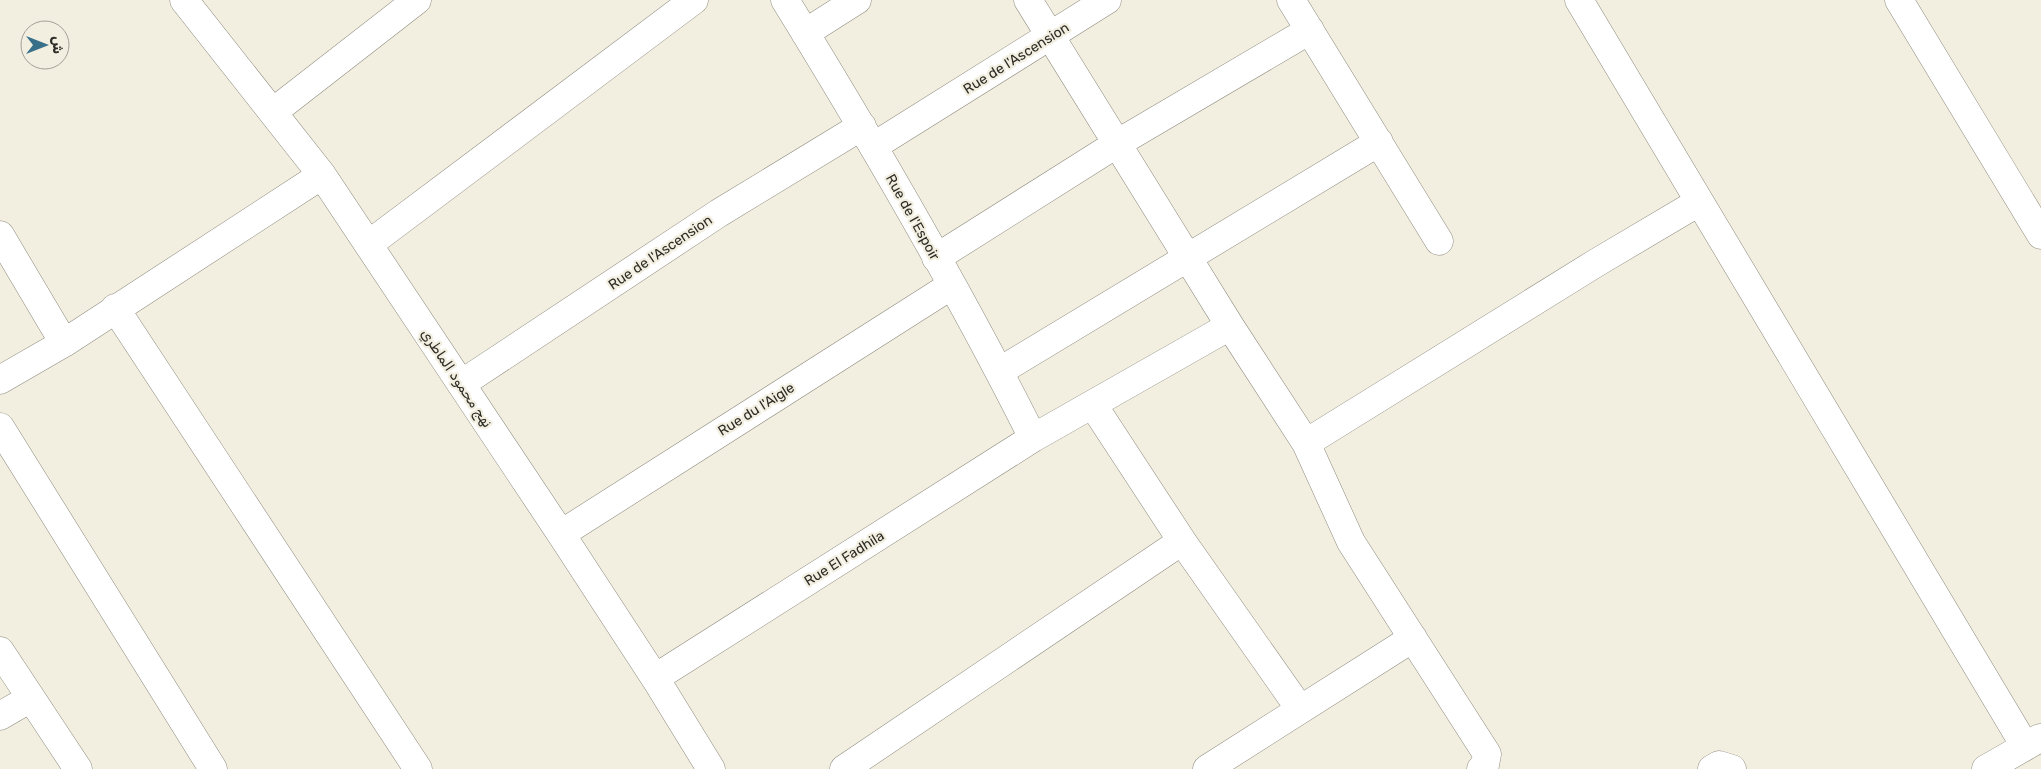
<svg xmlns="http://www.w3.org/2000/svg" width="2041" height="769" viewBox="0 0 2041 769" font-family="Rubik,Vazirmatn,sans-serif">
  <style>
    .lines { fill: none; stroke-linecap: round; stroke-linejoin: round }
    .minor-casing { stroke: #8e8b7f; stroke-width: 29 }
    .minor { stroke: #fff; stroke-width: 28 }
    .labels { text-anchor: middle; stroke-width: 4.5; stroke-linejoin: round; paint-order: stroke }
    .street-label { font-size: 14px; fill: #2c2b25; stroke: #f2efe1 }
  </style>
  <rect width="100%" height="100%" fill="#f2efe1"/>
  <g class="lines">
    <!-- minor casing -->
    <g class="minor-casing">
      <path id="minor" d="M 184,0 L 322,175 L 561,534 L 655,678 L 711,769
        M 785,0 C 873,143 958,288 1033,438
        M 1028,0 L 1230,326 L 1306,443 L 1351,542 L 1487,754 L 1485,765 L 1481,769
        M 1291,0 L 1439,241
        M 1579,0 L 2025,746
        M 1899,0 L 2041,235
        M 805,33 L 857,0
        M 273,112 L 417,0
        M 874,146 L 1107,0
        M 0,235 L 64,343
        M 369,244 L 694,0
        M 936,258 L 1118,143 L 1310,30
        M 115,308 L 418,769
        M 1000,371 L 1379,142
        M 0,380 L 64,343 L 322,175
        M 461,384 L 719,213 L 862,126
        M 1093,405 L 1182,541 L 1300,709
        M 0,427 L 213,769
        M 1306,443 L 1596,263 L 1699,202
        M 561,534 L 952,285
        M 0,651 L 78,769
        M 655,678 L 1033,438 L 1230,326
        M 0,716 L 31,698
        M 844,769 L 1182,541
        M 1207,769 L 1413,638
        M 1712,769 L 1719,765 L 1732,769
        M 1986,769 L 2040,738"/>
    </g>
    <!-- minor -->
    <use href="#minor" class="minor"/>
  </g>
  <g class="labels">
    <!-- street labels -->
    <g class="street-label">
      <text transform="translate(1016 58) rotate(-32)" y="5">Rue de l'Ascension</text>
      <text transform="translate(913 217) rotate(61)" y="5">Rue de l'Espoir</text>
      <text transform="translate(660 252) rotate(-34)" y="5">Rue de l'Ascension</text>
      <text transform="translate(457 378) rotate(56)" y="5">نهج محمود الماطري</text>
      <text transform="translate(756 409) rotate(-32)" y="5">Rue du l'Aigle</text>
      <text transform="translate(844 558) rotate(-32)" y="5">Rue El Fadhila</text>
    </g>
  </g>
  <!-- north arrow -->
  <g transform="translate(45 45) rotate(90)"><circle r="24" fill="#f2efe1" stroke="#a3a196"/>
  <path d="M0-4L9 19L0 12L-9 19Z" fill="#38708a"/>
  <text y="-8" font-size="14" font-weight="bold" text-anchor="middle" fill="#2c2b25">ش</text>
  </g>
</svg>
